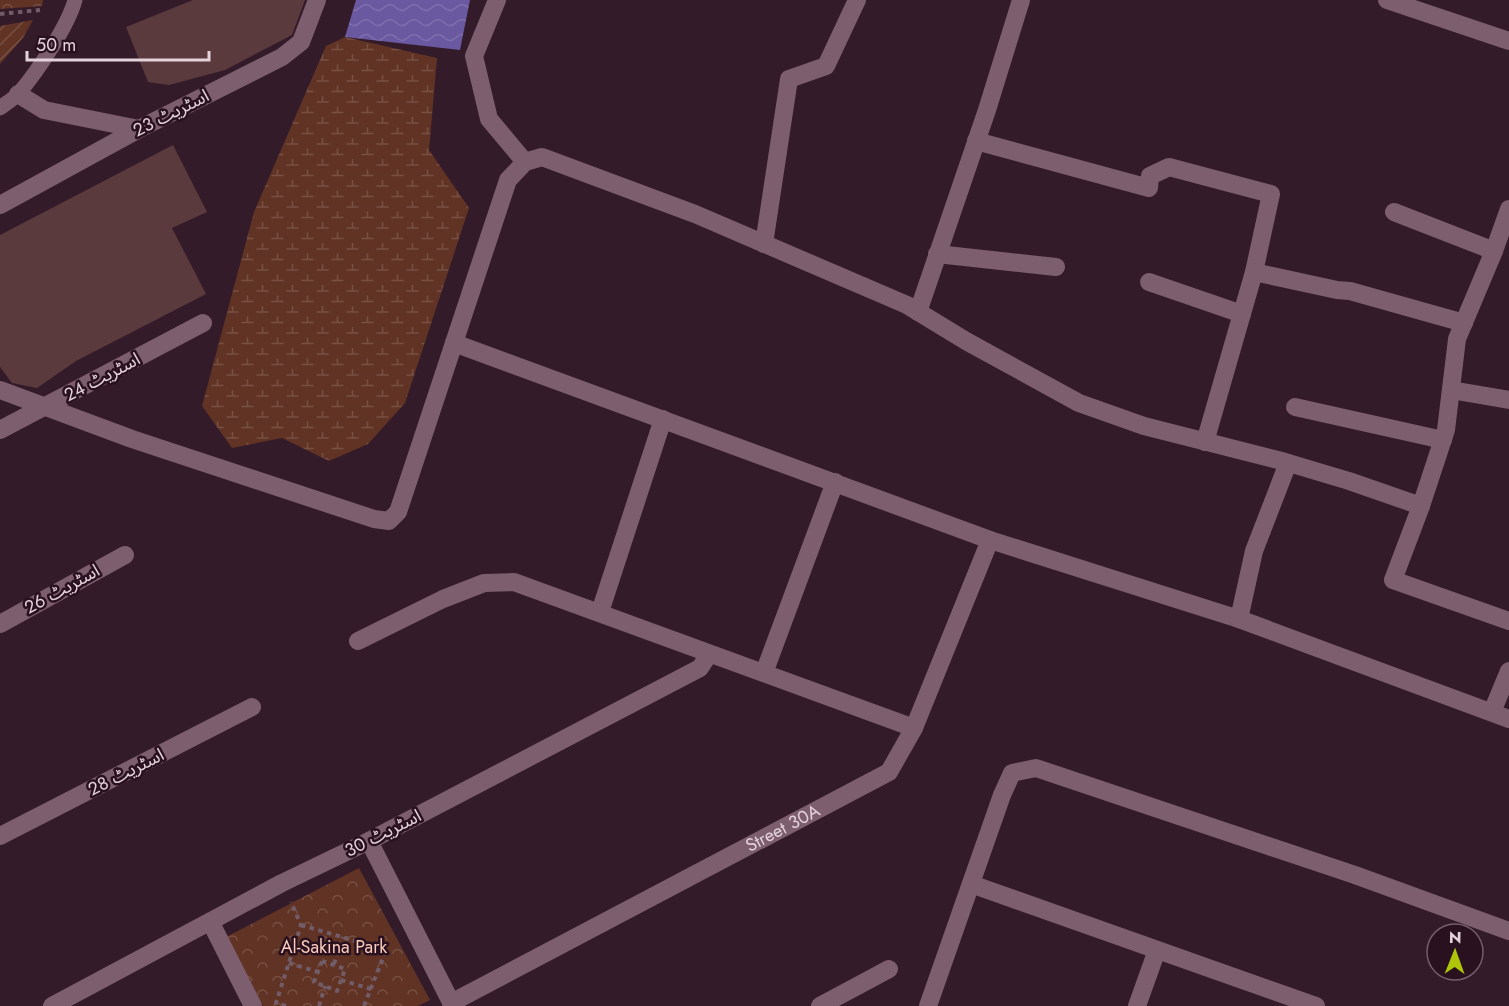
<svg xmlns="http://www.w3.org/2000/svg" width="1509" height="1006" viewBox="0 0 1509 1006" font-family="Jost,'Noto Sans Arabic',sans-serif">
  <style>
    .wetland { fill: url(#wetland-marsh) }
    .park { fill: url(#park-crowns) }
    .garden { fill: url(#garden-furrows) }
    .water { fill: url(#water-waves) }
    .building { fill: #5a3a3d }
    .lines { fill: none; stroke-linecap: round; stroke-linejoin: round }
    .path { stroke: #725c68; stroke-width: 4; stroke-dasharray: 4.5 4.5; stroke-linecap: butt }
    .service { stroke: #7c5e6e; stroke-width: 15 }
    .minor { stroke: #7c5e6e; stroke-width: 18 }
    .labels { text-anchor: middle; stroke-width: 5; stroke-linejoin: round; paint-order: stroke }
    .street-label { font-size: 18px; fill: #e4d2db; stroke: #29111f }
    .park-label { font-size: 18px; fill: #fcccbd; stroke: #29111f }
  </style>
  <defs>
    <pattern id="wetland-marsh" width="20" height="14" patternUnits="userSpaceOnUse" patternTransform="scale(1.5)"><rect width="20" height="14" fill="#603324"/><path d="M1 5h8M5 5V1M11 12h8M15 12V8" fill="none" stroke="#775043"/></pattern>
    <pattern id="park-crowns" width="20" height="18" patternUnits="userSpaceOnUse" patternTransform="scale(1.5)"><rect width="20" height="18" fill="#603324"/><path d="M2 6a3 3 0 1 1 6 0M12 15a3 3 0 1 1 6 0" fill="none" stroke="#775043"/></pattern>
    <pattern id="garden-furrows" width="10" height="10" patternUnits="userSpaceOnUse" patternTransform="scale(1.5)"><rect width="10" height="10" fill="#603324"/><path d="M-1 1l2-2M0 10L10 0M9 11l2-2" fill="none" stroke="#775043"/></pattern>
    <pattern id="water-waves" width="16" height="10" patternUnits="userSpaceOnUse" patternTransform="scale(1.5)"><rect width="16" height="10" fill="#6a58a1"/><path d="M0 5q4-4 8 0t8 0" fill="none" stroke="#7f6fad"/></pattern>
  </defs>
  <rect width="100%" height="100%" fill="#341b29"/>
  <!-- wetland -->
  <path class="wetland" d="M 345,37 L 437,58 L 429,150 L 469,208 L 405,403 L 368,444 L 329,461 L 282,438 L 232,448 L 202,406 L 254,212 L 326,46 Z"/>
  <!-- park -->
  <path class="park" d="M 0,0 L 43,0 L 42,6 L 0,9 Z
    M 359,868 L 430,1000 L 418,1006 L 263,1006 L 226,937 Z"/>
  <!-- garden -->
  <path class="garden" d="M 33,20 L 23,38 L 0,64 L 0,26 Z"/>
  <!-- water -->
  <path class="water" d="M 356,0 L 470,0 L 460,50 L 345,37 Z"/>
  <!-- building -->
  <path class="building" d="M 193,0 L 305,0 L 292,35 L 225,70 L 169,85 L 148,82 L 126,27 Z
    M 173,145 L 207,212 L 172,228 L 206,294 L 76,361 L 37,388 L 12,383 L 0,367 L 0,235 Z"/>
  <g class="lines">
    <!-- path -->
    <path class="path" d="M 0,14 L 40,10
      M 301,925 L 386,950 L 364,1006
      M 322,961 L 345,969 L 337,991 L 314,982 Z
      M 289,963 L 318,972
      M 334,964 L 343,937
      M 341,980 L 371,989
      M 286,1006 L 276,1003 L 301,925 L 291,902
      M 319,1006 L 325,986"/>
    <!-- service -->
    <path class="service" d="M 0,108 C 6,103 14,99 19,93 C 37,72 68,26 75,0"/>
    <!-- minor -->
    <g class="minor">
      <path d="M 497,0 L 474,56 L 489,119 L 525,162"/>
      <path d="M 1387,0 L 1509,41"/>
      <path d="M 18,94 L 44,110 L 139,129"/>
      <path d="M 976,141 L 1149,188 L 1150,176 L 1169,167 L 1271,194 L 1254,272"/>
      <path d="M 0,205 L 139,129 L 282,57 L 301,42 L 317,0"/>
      <path d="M 1394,212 L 1494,251"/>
      <path d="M 764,244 L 789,79 L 826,66 L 857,0"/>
      <path d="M 937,254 L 1056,267"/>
      <path d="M 1149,282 L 1242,314"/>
      <path d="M 918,312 L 987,110 L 1021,0"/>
      <path d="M 454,343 L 990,540 L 1239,619 L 1254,551 L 1288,463"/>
      <path d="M 0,390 L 132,439 L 374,519 L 389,521 L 398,512 L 508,180 L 525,162 L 542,157 L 695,214 L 907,305 L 966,341 L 1079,403 L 1144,426 L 1282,461 L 1349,481 L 1421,506 L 1446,430 L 1457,339 L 1494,251 L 1509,209"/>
      <path d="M 1451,390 L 1509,400"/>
      <path d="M 1295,407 L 1443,440"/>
      <path d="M 0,430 L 203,323"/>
      <path d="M 1205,442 L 1254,272 L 1337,290 L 1350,291 L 1464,323"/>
      <path d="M 1421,506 L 1393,580 L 1509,621"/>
      <path d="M 600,612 L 663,419"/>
      <path d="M 1239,619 L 1509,719"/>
      <path d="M 0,624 L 125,555"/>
      <path d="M 358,641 L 443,599 L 484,583 L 514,582 L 914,728"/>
      <path d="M 764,673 L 835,482"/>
      <path d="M 1492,712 L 1509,671"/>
      <path d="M 0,836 L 252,707"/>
      <path d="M 369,841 L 453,1006"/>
      <path d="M 971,884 L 1316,1006"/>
      <path d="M 211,923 L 253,1006"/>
      <path id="s1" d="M 451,1003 L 889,772 L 914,728 L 990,540"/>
      <path d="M 52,1006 L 282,883 L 369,841 L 700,668 L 709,654"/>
      <path d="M 820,1006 L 889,969"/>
      <path d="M 928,1006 L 1002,795 L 1012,773 L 1036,768 L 1355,875 L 1509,931"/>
      <path d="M 1137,1006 L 1157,950"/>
    </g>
  </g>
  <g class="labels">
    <!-- street labels -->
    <g class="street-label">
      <text transform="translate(171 113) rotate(-27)" y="6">اسٹریٹ 23</text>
      <text transform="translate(102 377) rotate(-28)" y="6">اسٹریٹ 24</text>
      <text transform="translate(62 589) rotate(-29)" y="6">اسٹریٹ 26</text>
      <text transform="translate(126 772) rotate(-27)" y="6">اسٹریٹ 28</text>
      <text dy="6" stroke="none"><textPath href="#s1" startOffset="375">Street 30A</textPath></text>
      <text transform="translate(383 833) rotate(-27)" y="6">اسٹریٹ 30</text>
    </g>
    <!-- park labels -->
    <g class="park-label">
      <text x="334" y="953">Al-Sakina Park</text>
    </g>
  </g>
  <!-- north arrow -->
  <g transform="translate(1455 952) rotate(1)"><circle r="28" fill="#29111f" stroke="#745e6a" stroke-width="1.5"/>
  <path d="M0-4.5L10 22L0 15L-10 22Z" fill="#aec50a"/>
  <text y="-9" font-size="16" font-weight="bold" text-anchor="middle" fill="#e4d2db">N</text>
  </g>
  <!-- scale -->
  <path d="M27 51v9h182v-9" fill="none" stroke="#e4d2db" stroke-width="3"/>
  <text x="36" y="51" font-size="18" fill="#e4d2db" stroke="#29111f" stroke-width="4.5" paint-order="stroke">50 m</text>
</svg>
